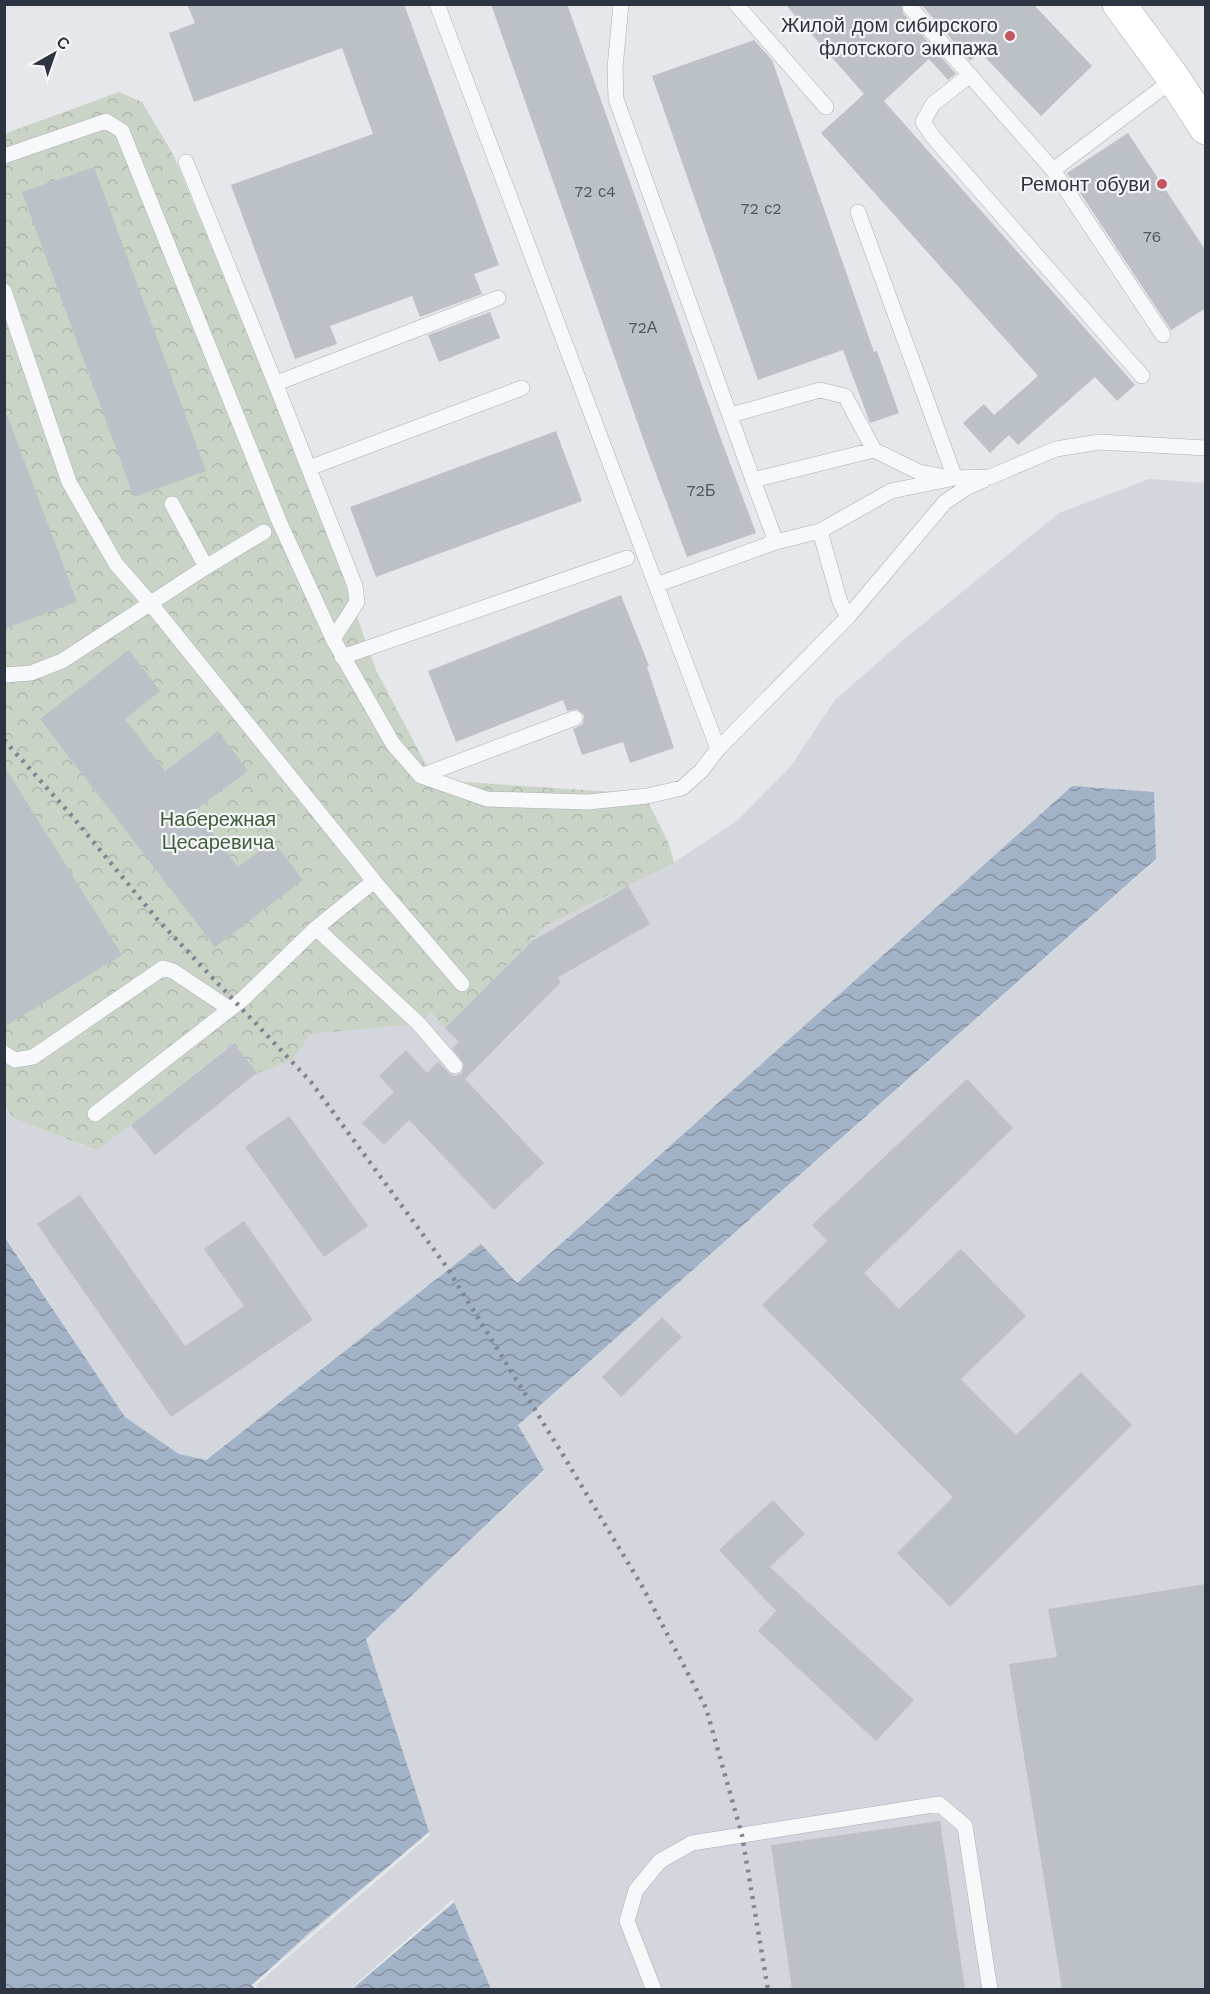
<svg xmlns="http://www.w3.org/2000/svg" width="1210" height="1994" viewBox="0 0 1210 1994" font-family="'Work Sans',sans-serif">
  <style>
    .built { fill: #d3d6dd }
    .park { fill: url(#park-crowns) }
    .water { fill: url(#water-waves) }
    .pier { fill: #e5e7eb }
    .building { fill: #bcc0c7 }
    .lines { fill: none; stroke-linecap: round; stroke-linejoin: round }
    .service-casing { stroke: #aaaeb5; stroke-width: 16 }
    .primary-casing { stroke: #a5abb6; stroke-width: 34 }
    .service { stroke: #f7f8fa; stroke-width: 15 }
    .primary { stroke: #fff; stroke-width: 33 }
    .rail { stroke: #7f8693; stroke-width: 4.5; stroke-dasharray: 3 6; stroke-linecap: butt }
    .poi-dot { fill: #c35660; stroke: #f4f6f8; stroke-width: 2 }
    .labels { text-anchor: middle; stroke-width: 4.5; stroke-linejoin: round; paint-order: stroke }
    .number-label { font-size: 16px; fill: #515763 }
    .poi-label { font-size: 20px; fill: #2d3442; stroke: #f4f6f8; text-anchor: end }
    .park-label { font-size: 20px; fill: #405d3c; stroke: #f4f6f8 }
  </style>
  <defs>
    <pattern id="park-crowns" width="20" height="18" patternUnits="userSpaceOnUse" patternTransform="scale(1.5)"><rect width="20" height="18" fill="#c9d4c6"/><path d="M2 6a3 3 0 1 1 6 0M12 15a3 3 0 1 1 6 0" fill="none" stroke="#adb7ab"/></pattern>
    <pattern id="water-waves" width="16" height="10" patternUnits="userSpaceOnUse" patternTransform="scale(1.5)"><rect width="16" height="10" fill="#a3b3c7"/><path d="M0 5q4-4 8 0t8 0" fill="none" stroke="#8592a3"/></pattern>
  </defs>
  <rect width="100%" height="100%" fill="#e5e7eb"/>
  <!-- built -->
  <path class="built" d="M 1149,479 L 1205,483 L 1205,1989 L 491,1989 L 454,1902 L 352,1989 L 256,1990 L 252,1985 L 247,1990 L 40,1989 L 428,1832 L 366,1639 L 544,1471 L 518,1425 L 1156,860 L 1072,786 L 516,1284 L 481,1244 L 205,1460 L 179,1454 L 125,1417 L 5,1236 L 4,1104 L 12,1118 L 95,1150 L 131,1125 L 234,1043 L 292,1061 L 311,1034 L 419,1024 L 432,1013 L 445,1027 L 547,925 L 673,863 L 738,820 L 791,766 L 835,700 L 908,636 L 1059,513 Z"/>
  <!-- park -->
  <path class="park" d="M 119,92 L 142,102 L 174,156 L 313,493 L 376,670 L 434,780 L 644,794 L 669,844 L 674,863 L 547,925 L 445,1028 L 432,1013 L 419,1024 L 311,1034 L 292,1061 L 257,1073 L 233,1043 L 131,1125 L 96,1150 L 12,1118 L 5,1104 L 4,134 Z"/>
  <!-- water -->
  <path class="water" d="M 1072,786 L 1154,792 L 1156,859 L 518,1425 L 544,1470 L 366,1639 L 429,1832 L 309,1933 L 252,1985 L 256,1989 L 5,1989 L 4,1236 L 125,1417 L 179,1454 L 206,1460 L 481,1244 L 517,1283 Z
    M 454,1902 L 491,1989 L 352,1989 Z"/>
  <!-- pier -->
  <path class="pier" d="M 429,1832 L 430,1835 L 256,1985 L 259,1989 L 256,1989 L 252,1985 Z
    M 453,1899 L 454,1902 L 352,1989 L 349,1990 Z"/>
  <!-- building -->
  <path class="building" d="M 187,4 L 404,4 L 499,265 L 474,274 L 482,294 L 420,317 L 412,296 L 330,326 L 337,344 L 295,359 L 231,185 L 373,134 L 342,48 L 194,102 L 169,33 L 195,23 Z
    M 491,4 L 567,4 L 718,431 L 756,533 L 687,557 L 646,447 Z
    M 785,4 L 901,4 L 903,13 L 956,74 L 948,80 L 929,59 L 884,101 L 1135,385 L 1117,401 L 1095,377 L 1018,445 L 1009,435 L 990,453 L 963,423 L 984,404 L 994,415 L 1038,376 L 821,133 L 864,94 Z
    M 921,4 L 1033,4 L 1092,66 L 1041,116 L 980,52 L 970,61 Z
    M 754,40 L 772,60 L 874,352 L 877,351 L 899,413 L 870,423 L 843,350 L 758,380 L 652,76 Z
    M 1128,133 L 1206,251 L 1206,308 L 1171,330 L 1067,173 Z
    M 94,167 L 206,471 L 134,497 L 22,192 Z
    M 490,312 L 500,338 L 439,362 L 428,335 Z
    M 4,415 L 7,415 L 77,602 L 4,629 Z
    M 556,431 L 582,501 L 376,577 L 350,507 Z
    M 621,595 L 649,666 L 647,667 L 674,748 L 630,763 L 623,742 L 582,755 L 573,729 L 583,724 L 584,715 L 577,709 L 567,711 L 563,700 L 456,742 L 428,671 Z
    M 129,650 L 160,691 L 125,719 L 165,771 L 218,731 L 248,771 L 195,810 L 238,867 L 273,841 L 303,880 L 215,947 L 40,719 Z
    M 4,766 L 122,955 L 4,1027 Z
    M 628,886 L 650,924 L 557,978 L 561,982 L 465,1079 L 544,1163 L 494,1210 L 409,1120 L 384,1145 L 362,1123 L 394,1092 L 379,1076 L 406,1050 L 427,1073 L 438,1062 L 451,1075 L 456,1076 L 462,1073 L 464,1064 L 452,1048 L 459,1042 L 445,1028 L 532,941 Z
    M 234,1043 L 257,1073 L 155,1155 L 131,1125 Z
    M 967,1079 L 1013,1128 L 864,1273 L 899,1309 L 961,1249 L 1026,1316 L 961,1379 L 1016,1435 L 1081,1372 L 1132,1425 L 950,1607 L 897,1553 L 953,1497 L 762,1305 L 827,1241 L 812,1225 Z
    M 289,1116 L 368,1226 L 324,1257 L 245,1147 Z
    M 80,1195 L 185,1346 L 244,1306 L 204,1249 L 244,1221 L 313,1320 L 171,1417 L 37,1224 Z
    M 662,1317 L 682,1337 L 621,1397 L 602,1377 Z
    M 773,1500 L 805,1534 L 770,1567 L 914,1700 L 876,1741 L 758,1631 L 776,1611 L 719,1550 Z
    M 1206,1584 L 1206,1989 L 1062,1989 L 1009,1664 L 1057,1657 L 1048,1609 Z
    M 940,1821 L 965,1989 L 792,1989 L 771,1845 Z"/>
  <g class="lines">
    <!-- service casing -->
    <g class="service-casing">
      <path id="service" d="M 437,4 L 656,585 L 776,542 L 820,531 L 891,491 L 955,478 L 990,477 L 1056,449 L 1099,442 L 1206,448
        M 621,4 L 615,68 L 616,99 L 753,480 L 874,450 L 919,472 L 946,477
        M 736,4 L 826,107
        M 910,7 L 1053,170 L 1174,79
        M 970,75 L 933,104 L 923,122 L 933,137 L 1142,376
        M 4,156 L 106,121 L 122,131 L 279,521 L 333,639 L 393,744 L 421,776 L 487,799 L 588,802 L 647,796 L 682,788 L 701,771 L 718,749 L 848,617 L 840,602 L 820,531
        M 186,162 L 276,385
        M 1053,170 L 1163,335
        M 858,212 L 955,478
        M 4,291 L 69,482 L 116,564 L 151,604 L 374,881 L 462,984
        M 731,415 L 820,390 L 845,396 L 874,450
        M 309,468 L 522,388
        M 753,480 L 776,542
        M 172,504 L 206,567
        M 656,585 L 718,749
        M 848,617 L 945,502 L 966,488 L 984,480
        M 333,639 L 357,602 L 355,586 L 276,385 L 282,381 L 498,298
        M 342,657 L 627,558
        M 4,675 L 31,673 L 62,661 L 206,567 L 264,532
        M 421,776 L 575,718
        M 316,928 L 419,1024 L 455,1066
        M 4,1053 L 15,1060 L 33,1057 L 163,968 L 173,971 L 230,1009 L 244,998 L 316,928 L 374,881
        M 95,1114 L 230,1009
        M 654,1990 L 627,1921 L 636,1890 L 660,1861 L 692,1843 L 939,1804 L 965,1826 L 990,1990"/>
    </g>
    <!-- primary casing -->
    <g class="primary-casing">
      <path id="primary" d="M 1119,4 L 1174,79 L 1206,128"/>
    </g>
    <!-- service -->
    <use href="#service" class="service"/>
    <!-- primary -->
    <use href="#primary" class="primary"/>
    <!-- rail -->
    <path class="rail" d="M 4,740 L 72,816 L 157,919 L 311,1082 L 446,1266 L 563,1455 L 642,1586 L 706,1708 L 742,1835 L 768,1990"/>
  </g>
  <!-- markers -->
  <g class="poi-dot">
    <circle cx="1010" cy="36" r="6"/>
    <circle cx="1162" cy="184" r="6"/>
  </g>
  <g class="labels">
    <!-- number labels -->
    <g class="number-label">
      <text x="595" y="197">72 с4</text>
      <text x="761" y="214">72 с2</text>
      <text x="1152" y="242">76</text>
      <text x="643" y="333">72А</text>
      <text x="701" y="496">72Б</text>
    </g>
    <!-- poi labels -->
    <g class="poi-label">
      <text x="998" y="32">Жилой дом сибирского<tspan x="998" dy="23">флотского экипажа</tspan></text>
      <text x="1150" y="191">Ремонт обуви</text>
    </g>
    <!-- park labels -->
    <g class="park-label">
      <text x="218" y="826">Набережная<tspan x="218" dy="23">Цесаревича</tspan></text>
    </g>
  </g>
  <!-- border -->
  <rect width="1210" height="1994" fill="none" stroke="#2d3442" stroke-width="12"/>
  <!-- north arrow -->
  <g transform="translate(54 54) rotate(40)" stroke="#f4f6f8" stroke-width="4.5" paint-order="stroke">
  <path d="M0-4.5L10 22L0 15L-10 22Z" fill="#2d3442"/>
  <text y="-9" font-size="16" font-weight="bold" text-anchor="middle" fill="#2d3442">С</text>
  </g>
</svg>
